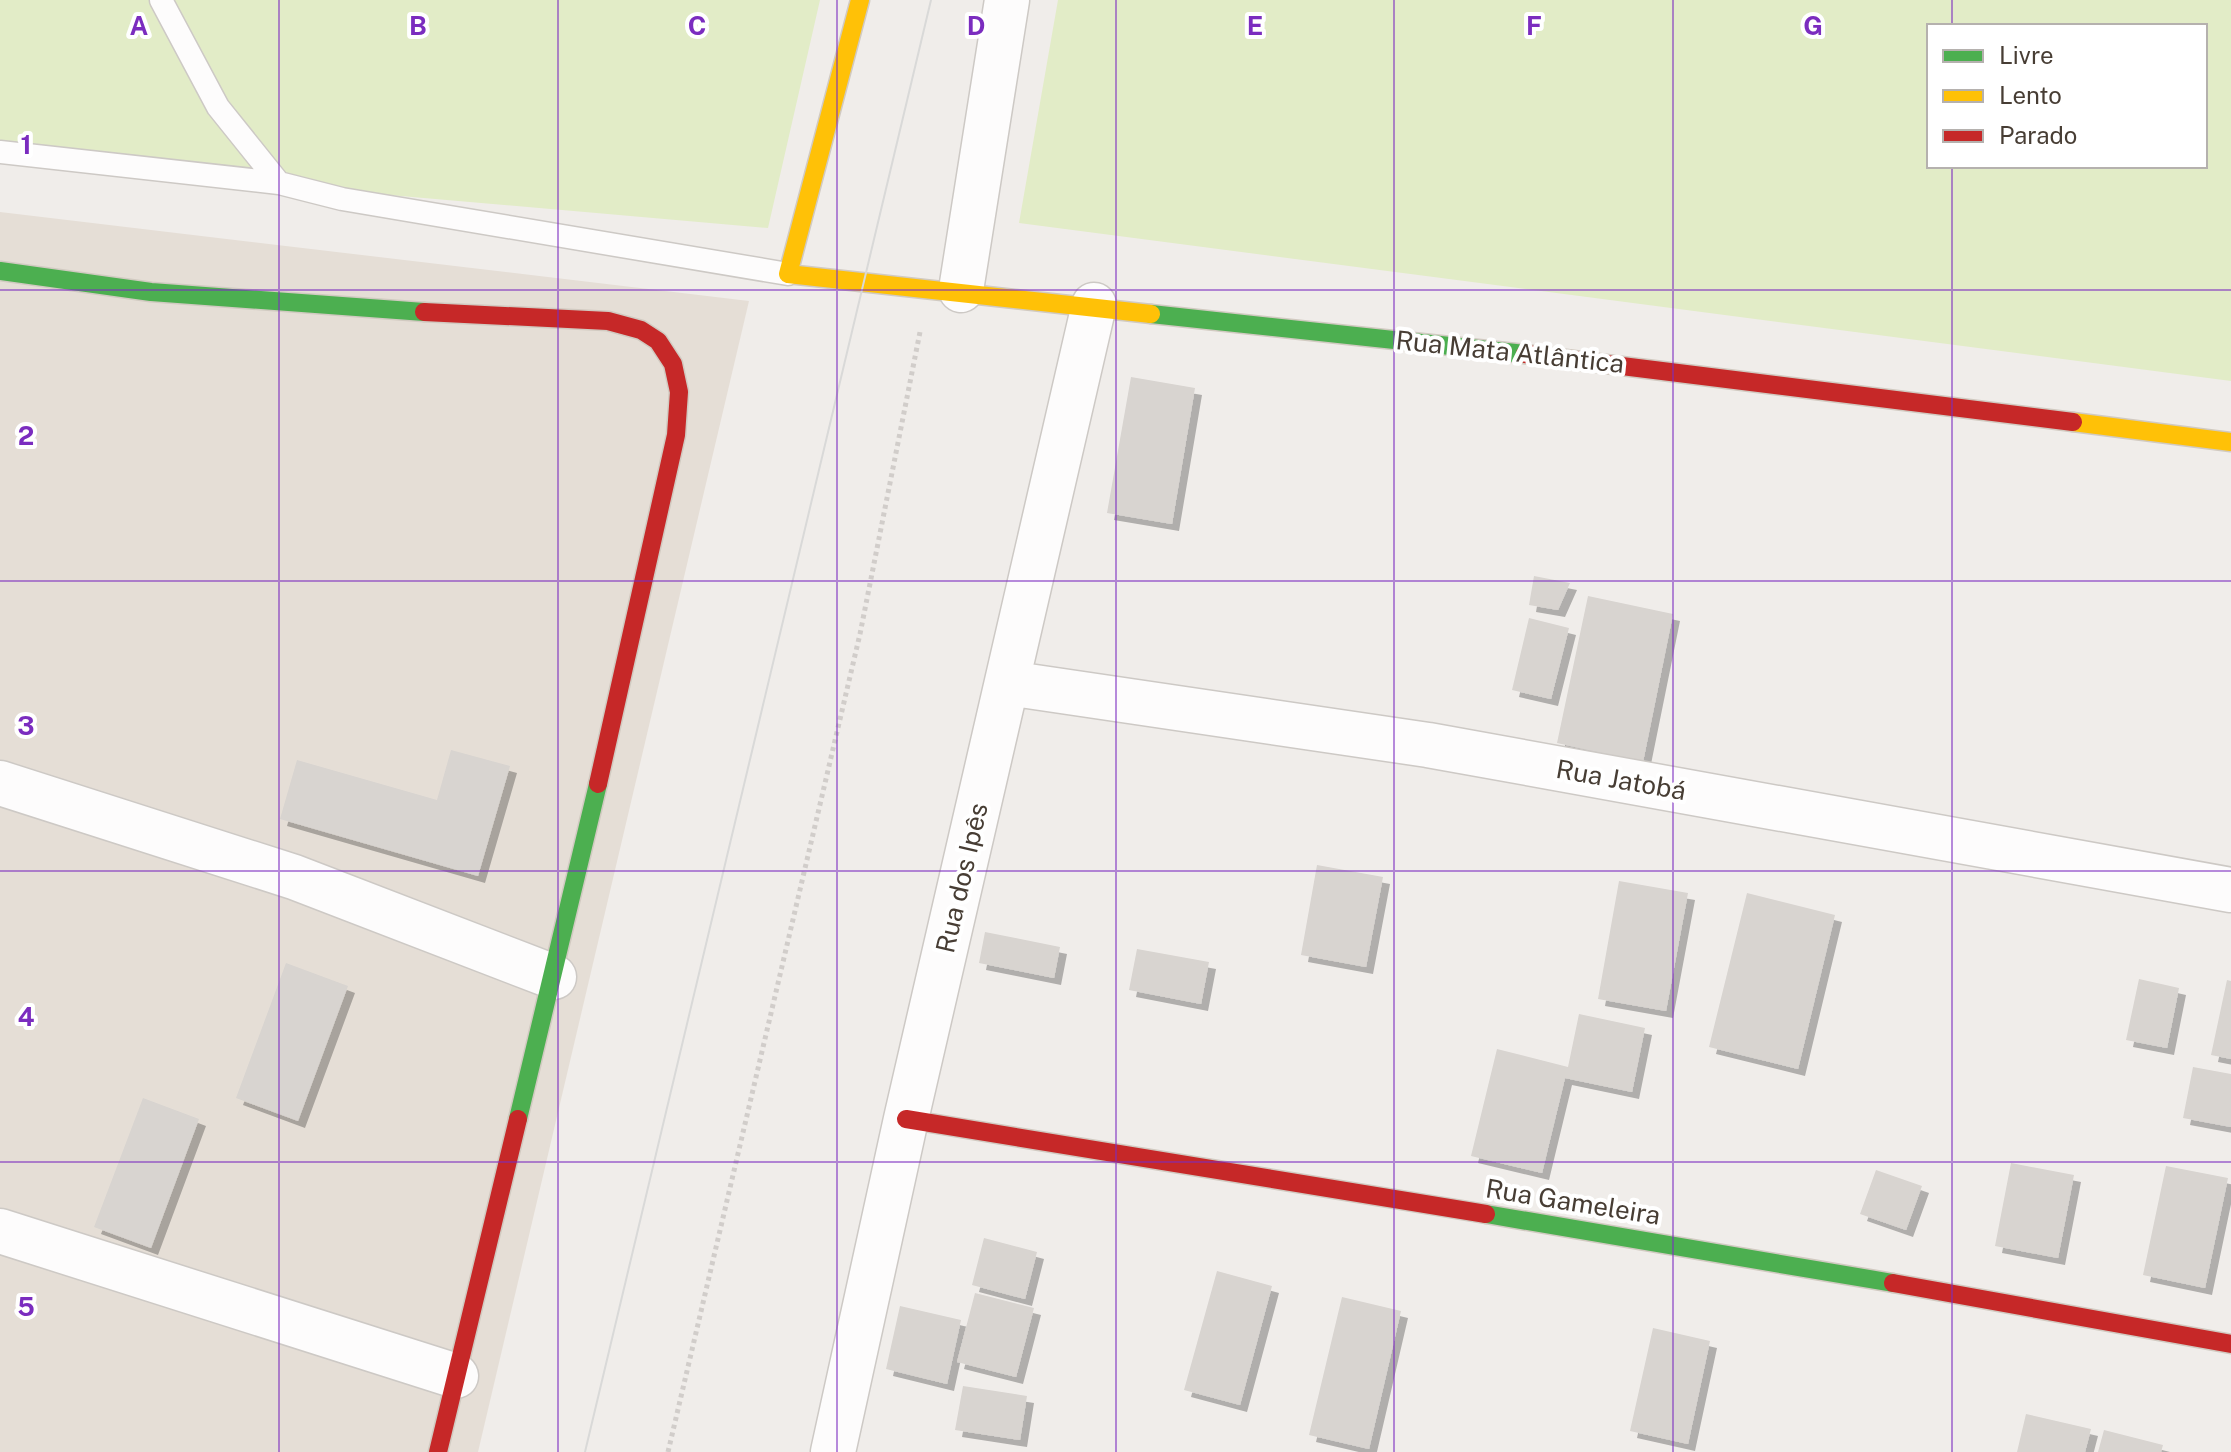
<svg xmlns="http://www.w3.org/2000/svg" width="2231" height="1452" viewBox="0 0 2231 1452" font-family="'Public Sans',sans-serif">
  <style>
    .residential { fill: #e5ded6 }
    .green { fill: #e2ecc7; fill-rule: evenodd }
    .building { fill: #d8d4d0; filter: url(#shadow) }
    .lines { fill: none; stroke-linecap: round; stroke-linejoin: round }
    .lane-casing { stroke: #cdc9c5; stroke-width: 25 }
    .street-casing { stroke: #cdc9c5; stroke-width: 47 }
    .fast-casing { stroke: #d1cac1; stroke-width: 21 }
    .slow-casing { stroke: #d1cac1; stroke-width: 21 }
    .jam-casing { stroke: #d1cac1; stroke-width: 21 }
    .path { stroke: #d1cdca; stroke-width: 5; stroke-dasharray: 4 4; stroke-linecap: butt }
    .lane { stroke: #fdfcfc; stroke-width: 22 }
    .street { stroke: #fdfcfc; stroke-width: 44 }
    .fast { stroke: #4caf50; stroke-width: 18 }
    .slow { stroke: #ffc107; stroke-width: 18 }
    .jam { stroke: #c62828; stroke-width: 18 }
    .tram { stroke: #d9d9d8; stroke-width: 2 }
    .grid { fill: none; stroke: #7b2cbf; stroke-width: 2; stroke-opacity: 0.55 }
    .labels { text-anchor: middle; stroke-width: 8; stroke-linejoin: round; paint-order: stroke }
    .street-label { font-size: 26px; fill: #473d34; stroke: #fff }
    .grid-label { font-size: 26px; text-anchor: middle; font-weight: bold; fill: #7b2cbf; stroke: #fff; stroke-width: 8; stroke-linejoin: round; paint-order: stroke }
  </style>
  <defs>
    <filter id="shadow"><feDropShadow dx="7" dy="7" stdDeviation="0" flood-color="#0004"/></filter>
  </defs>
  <rect width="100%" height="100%" fill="#f0edea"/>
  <!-- residential -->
  <path class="residential" d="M 0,212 L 749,301 L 478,1452 L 0,1452 Z"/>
  <!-- green -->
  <path class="green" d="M 0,0 L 820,0 L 768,228 L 0,161 Z
    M 1058,0 L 2231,0 L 2231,381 L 1019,223 ZM 2205,26 L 2205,166 L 1929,166 L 1929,26 Z"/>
  <!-- building -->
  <path class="building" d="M 1131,377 L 1195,388 L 1172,524 L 1107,513 Z
    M 1534,576 L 1570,583 L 1558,610 L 1529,605 Z
    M 1588,596 L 1673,614 L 1643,762 L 1557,743 Z
    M 1529,618 L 1569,628 L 1551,699 L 1512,690 Z
    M 451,750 L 510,766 L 478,876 L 280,819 L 297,760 L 437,800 Z
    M 1317,865 L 1383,877 L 1366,967 L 1301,955 Z
    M 1619,881 L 1688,893 L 1666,1011 L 1598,999 Z
    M 1747,893 L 1835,915 L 1798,1069 L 1709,1047 Z
    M 985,932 L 1060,947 L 1054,978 L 979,963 Z
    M 1137,949 L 1209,962 L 1201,1004 L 1129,990 Z
    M 286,963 L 348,986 L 298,1121 L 236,1098 Z
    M 2139,979 L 2179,988 L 2167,1048 L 2126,1040 Z
    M 2227,980 L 2231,981 L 2231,1059 L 2211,1055 Z
    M 1579,1014 L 1645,1028 L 1632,1092 L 1565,1078 L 1542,1173 L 1471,1156 L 1497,1049 L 1568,1067 Z
    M 2193,1067 L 2231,1074 L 2231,1127 L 2183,1118 Z
    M 143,1098 L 199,1119 L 151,1248 L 94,1227 Z
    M 2011,1163 L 2074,1175 L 2058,1258 L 1995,1246 Z
    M 2166,1166 L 2228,1178 L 2205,1288 L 2143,1275 Z
    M 1876,1170 L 1922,1186 L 1906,1230 L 1860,1214 Z
    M 984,1238 L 1037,1252 L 1025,1299 L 972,1285 Z
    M 1217,1271 L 1272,1286 L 1240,1405 L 1184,1390 Z
    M 975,1293 L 1034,1308 L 1016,1377 L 957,1362 Z
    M 1342,1297 L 1401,1311 L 1369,1449 L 1309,1435 Z
    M 900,1306 L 961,1320 L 947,1384 L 886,1369 Z
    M 1653,1328 L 1710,1341 L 1688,1444 L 1630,1431 Z
    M 963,1386 L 1027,1396 L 1020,1440 L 955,1430 Z
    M 2026,1414 L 2091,1429 L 2085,1452 L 2017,1452 Z
    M 2104,1430 L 2163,1445 L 2161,1452 L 2098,1452 Z"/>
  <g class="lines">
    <!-- lane casing -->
    <g class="lane-casing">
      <path id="lane" d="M 161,0 L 218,107 L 279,183 L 342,199 L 788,274
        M 0,152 L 279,183"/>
    </g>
    <!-- street casing -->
    <g class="street-casing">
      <path id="street" d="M 961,290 L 1007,0
        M 1008,683 L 1428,745 L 2231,890
        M 0,783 L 294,877 L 554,977
        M 0,1231 L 456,1376
        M 833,1452 L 906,1119 L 1094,305"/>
    </g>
    <!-- fast casing -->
    <g class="fast-casing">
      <path id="fast" d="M 0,271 L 151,292 L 424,312
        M 1151,314 L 1525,354
        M 518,1119 L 598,784
        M 1486,1214 L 1893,1283"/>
    </g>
    <!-- slow casing -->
    <g class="slow-casing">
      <path id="slow" d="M 860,0 L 788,274 L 1151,314
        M 2073,422 L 2231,442"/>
    </g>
    <!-- jam casing -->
    <g class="jam-casing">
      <path id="jam" d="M 424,312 L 608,321 L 641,330 L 658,341 L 673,364 L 679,392 L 676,435 L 598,784
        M 1525,354 L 2073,422
        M 906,1119 L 1486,1214
        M 1893,1283 L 2231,1344
        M 438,1452 L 518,1119"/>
    </g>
    <!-- path -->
    <path class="path" d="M 668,1452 L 860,634 L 920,332"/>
    <!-- lane -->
    <use href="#lane" class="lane"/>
    <!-- street -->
    <use href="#street" class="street"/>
    <!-- fast -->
    <use href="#fast" class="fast"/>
    <!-- slow -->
    <use href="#slow" class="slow"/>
    <!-- jam -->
    <use href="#jam" class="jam"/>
    <!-- tram -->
    <path class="tram" d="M 585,1452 L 931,0"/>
  </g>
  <!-- grid -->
  <path class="grid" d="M 279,0 L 279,1452M 558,0 L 558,1452M 837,0 L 837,1452M 1116,0 L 1116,1452M 1394,0 L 1394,1452M 1673,0 L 1673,1452M 1952,0 L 1952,26M 1952,166 L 1952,1452M 0,290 L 2231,290M 0,581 L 2231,581M 0,871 L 2231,871M 0,1162 L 2231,1162"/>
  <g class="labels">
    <!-- street labels -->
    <g class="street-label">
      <text transform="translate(1510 352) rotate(6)" y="9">Rua Mata Atlântica</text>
      <text transform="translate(1621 780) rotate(10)" y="9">Rua Jatobá</text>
      <text transform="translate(962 878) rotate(-77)" y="9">Rua dos Ipês</text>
      <text transform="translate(1573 1202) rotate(9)" y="9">Rua Gameleira</text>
    </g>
  </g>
  <g class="grid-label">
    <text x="139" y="35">A</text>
    <text x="418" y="35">B</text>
    <text x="697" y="35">C</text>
    <text x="976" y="35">D</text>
    <text x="1255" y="35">E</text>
    <text x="1534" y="35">F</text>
    <text x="1813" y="35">G</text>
    <text x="26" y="154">1</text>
    <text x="26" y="445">2</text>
    <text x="26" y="735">3</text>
    <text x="26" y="1026">4</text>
    <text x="26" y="1316">5</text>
  </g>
  <!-- legend -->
  <rect x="1927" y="24" width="280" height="144" fill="#ffffff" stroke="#b5b1ae" stroke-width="2"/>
  <rect x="1943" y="50" width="40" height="12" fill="#4caf50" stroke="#b5b1ae" stroke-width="2"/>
  <text x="1999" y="64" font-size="24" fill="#473d34">Livre</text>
  <rect x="1943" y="90" width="40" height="12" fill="#ffc107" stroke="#b5b1ae" stroke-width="2"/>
  <text x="1999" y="104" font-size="24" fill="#473d34">Lento</text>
  <rect x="1943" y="130" width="40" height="12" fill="#c62828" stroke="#b5b1ae" stroke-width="2"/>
  <text x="1999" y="144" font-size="24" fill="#473d34">Parado</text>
</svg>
